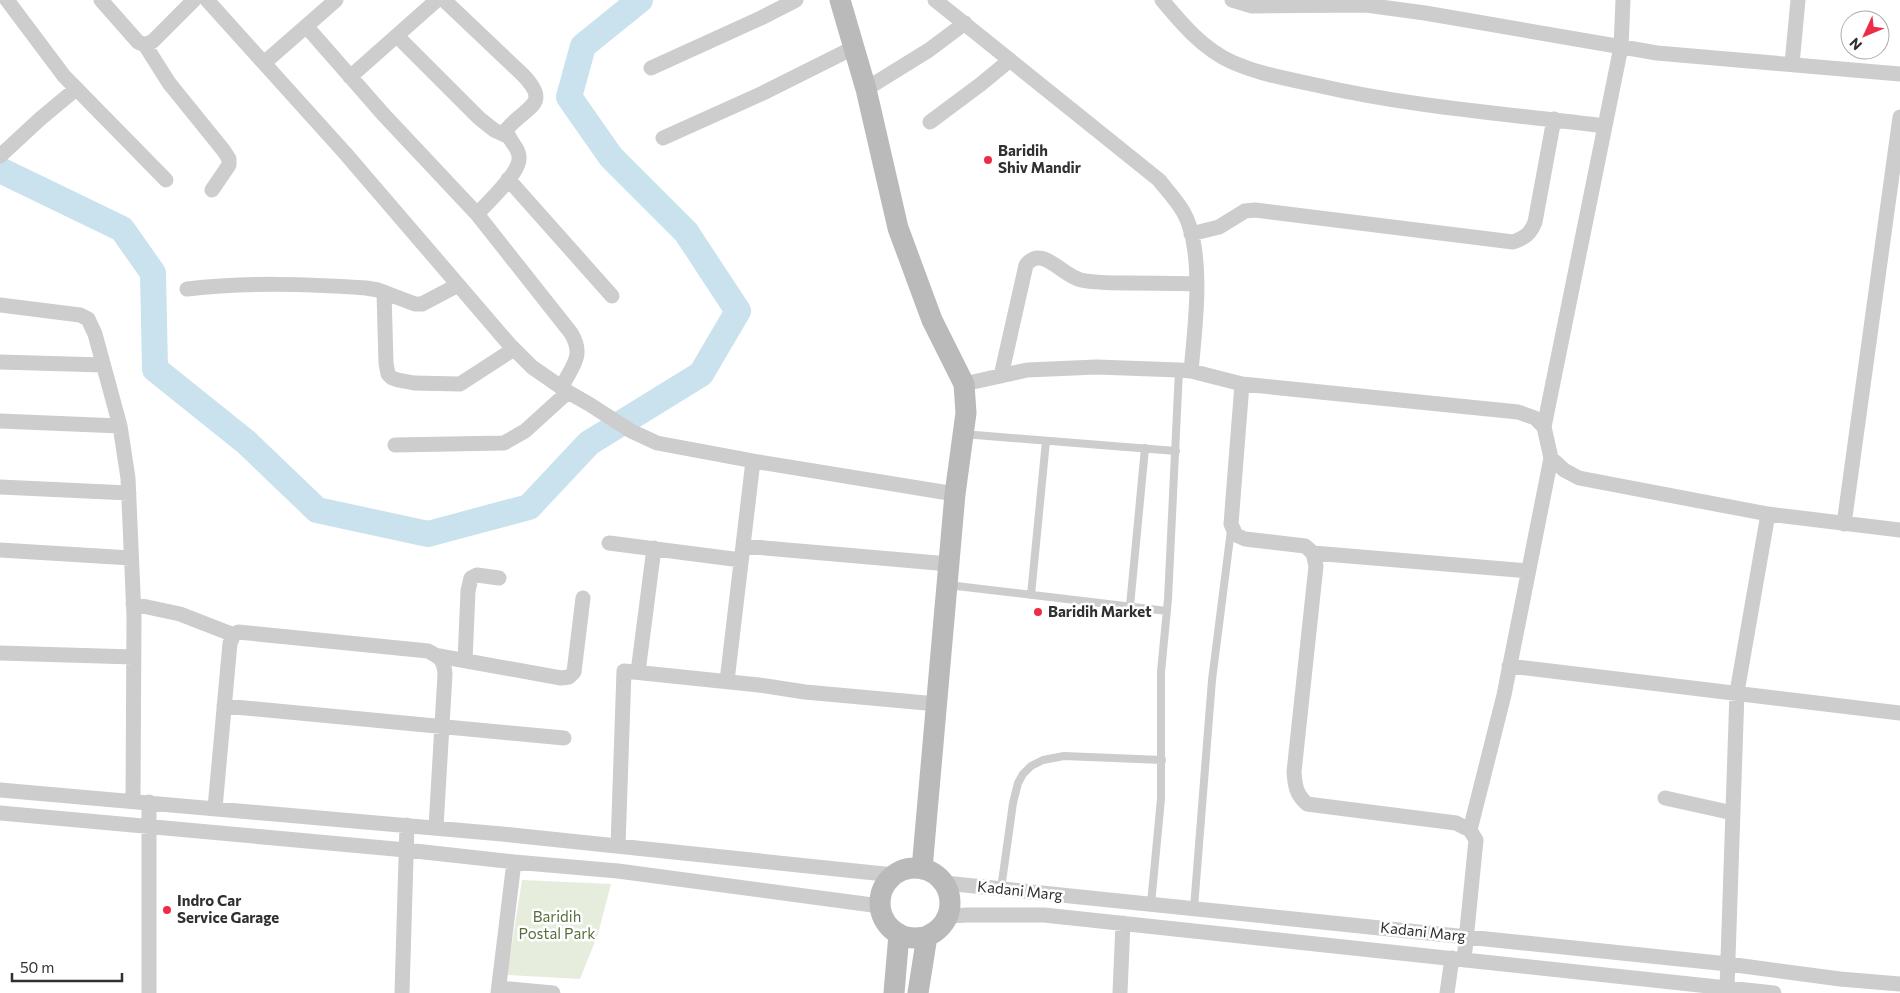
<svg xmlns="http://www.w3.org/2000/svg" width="1900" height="993" viewBox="0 0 1900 993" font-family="Commissioner,sans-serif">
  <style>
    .park { fill: #e7eddd }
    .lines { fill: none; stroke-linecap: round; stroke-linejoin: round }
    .river { stroke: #c9e2ee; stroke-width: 26 }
    .lane { stroke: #cdcdcd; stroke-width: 8 }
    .street { stroke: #cdcdcd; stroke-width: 15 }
    .secondary { stroke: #bababa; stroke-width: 21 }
    .poi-dot { fill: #ed2c46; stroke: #fff; stroke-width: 2 }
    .labels { text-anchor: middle; stroke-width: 5; stroke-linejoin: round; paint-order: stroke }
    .poi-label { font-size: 15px; font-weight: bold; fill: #303030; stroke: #fff; text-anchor: start }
    .street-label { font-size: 15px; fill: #303030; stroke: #fff }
    .park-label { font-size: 15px; fill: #566e3b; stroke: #fff }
  </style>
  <rect width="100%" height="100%" fill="#fff"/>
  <!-- park -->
  <path class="park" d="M 522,880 L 611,884 L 598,934 L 580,979 L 507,975 Z"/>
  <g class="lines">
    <!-- river -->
    <path class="river" d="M 0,170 L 122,229 L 153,273 L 155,369 L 246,442 L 317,510 L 428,534 L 529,507 L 589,443 L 701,374 L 738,311 L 686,232 L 611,157 L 569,97 L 583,46 L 640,0"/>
    <!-- lane -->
    <path class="lane" d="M 963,434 L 1176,451
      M 948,585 L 1167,611
      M 1031,595 L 1046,441
      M 1130,606 L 1145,448
      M 1001,889 L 1013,803 L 1018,783 L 1023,774 L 1031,766 L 1043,760 L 1064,756 L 1162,760
      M 1151,904 L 1161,799 L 1161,672 L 1168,599 L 1179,370
      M 1194,908 L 1212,680 L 1231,530"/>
    <!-- street -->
    <path class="street" d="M 7,0 L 64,76 L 166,180
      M 101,0 L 138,42 L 145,45 L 153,41 L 194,0
      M 207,0 L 345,153 L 509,344 L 532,367 L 568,392 L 589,404 L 631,431 L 657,443 L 759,462 L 955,494
      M 444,0 L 523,75 C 552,105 526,106 507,129 C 507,141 519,146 519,157 C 521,172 487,203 477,214
      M 935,0 L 1159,180 C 1170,194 1184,208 1189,225 C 1203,266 1195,328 1191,371
      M 1162,0 C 1182,24 1203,49 1232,62 C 1259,74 1288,79 1316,85 C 1411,107 1509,114 1605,126
      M 1232,0 L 1252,6 L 1366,5 L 1425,13 L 1657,53 L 1900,74
      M 306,26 L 383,114 L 477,214 L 571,333 C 585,356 572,366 561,388
      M 397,36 L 479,118 L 494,130 L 507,136
      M 145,45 L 169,83 L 224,151 L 229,159 L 229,165 L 212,190
      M 264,63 L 336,0
      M 1792,64 L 1798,0
      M 651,68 L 761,18 L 796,0
      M 350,77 L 437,0
      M 866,89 L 929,50 L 965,23
      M 930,122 L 981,84 L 1010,60
      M 663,138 L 763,93 L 853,48
      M 0,156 L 40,119 L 76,89
      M 508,179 L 612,296
      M 1191,234 L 1219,227 L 1245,211 L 1255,210 L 1513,242 C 1525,238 1531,233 1535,222 L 1554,119
      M 187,289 C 247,282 306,284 366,288 L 378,290 L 415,304 L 422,304 L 458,285
      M 384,292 L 386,363 L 388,374 L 392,378 L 398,380 L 414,383 L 460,384 L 514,349
      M 0,305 L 80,315 L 88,319 L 95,334 L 120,426 L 128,478 L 134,616 L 133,800
      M 0,362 L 103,365
      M 1001,376 L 1026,265 C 1042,244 1062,276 1081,280 C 1096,283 1112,283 1127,283 C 1150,283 1173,283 1196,284
      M 964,384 L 1027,370 L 1097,367 L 1179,370 L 1191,371 L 1242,384 L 1518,412 L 1535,418 L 1544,427 L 1551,458 L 1564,470 L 1579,478 L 1768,514 L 1900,530
      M 1242,384 L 1231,524 L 1236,535 L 1245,539 L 1305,546 L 1313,553 L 1316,566 L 1294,772 C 1295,786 1296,794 1307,804 L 1456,823 L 1470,830 L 1476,840 L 1464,960
      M 0,421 L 120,426
      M 1544,427 L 1621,47 L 1623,0
      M 395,445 L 504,443 L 525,431 L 568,392
      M 0,487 L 129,493
      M 1844,524 L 1900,117
      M 609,543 L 741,560
      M 743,546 L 949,564
      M 0,550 L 131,558
      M 1313,553 L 1528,571
      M 133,604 L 180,614 L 234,635
      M 0,653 L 134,657
      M 439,656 L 561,678 L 569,677 L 574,672 L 583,598
      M 465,661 L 468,591 L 471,578 L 477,575 L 499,578
      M 1509,666 L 1900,713
      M 638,672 L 654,548
      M 727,681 L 753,461
      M 224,706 L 564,738
      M 0,790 L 502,834 L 894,875
      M 1665,798 L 1733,813
      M 215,808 L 230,643 L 234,635 L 238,632 L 428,651 C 440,657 444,660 445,674 L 436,827
      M 0,813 L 406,850 L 514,862 L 618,871 L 880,906
      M 1470,830 L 1504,695 L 1551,458
      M 618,846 L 624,671 L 759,685 L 805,692 L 937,704
      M 945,883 L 1728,964 L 1840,979 L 1900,984
      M 948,916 L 968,915 L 1044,915 L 1774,993
      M 499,988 L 553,993
      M 1727,988 L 1737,692 L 1768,514
      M 149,993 L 149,802
      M 402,993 L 407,825
      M 498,993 L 514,862
      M 1120,993 L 1123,923
      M 1447,993 L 1452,958"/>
    <!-- secondary -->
    <path class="secondary" d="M 840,0 L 866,89 L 898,228 L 932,320 L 964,384 L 966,413 L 955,494 L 922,869
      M880 903a35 35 0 1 1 70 0a35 35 0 1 1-70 0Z
      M 894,993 L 899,934
      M 918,993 L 927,936"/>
  </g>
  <!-- markers -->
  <g class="poi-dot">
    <circle cx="988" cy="160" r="5"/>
    <circle cx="1038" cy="612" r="5"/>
    <circle cx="167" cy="910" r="5"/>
  </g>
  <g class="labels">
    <!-- poi labels -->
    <g class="poi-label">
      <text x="998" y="156">Baridih<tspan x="998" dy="17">Shiv Mandir</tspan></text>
      <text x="1048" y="617">Baridih Market</text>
      <text x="177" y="906">Indro Car<tspan x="177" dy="17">Service Garage</tspan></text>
    </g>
    <!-- street labels -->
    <g class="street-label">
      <text transform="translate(1020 891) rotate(6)" y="5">Kadani Marg</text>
      <text transform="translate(1423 932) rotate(6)" y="5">Kadani Marg</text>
    </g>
    <!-- park labels -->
    <g class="park-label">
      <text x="557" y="922">Baridih<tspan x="557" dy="17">Postal Park</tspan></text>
    </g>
  </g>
  <!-- north arrow -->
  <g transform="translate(1865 35) rotate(226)"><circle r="24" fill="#ffffff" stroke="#acacac"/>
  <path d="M0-4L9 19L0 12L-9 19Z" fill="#ed2c46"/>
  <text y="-8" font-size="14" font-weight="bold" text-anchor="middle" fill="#303030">N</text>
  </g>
  <!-- scale -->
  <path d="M12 973v8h110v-8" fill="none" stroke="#303030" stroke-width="2.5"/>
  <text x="20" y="973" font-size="15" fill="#303030" stroke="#ffffff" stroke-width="4" paint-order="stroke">50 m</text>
</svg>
